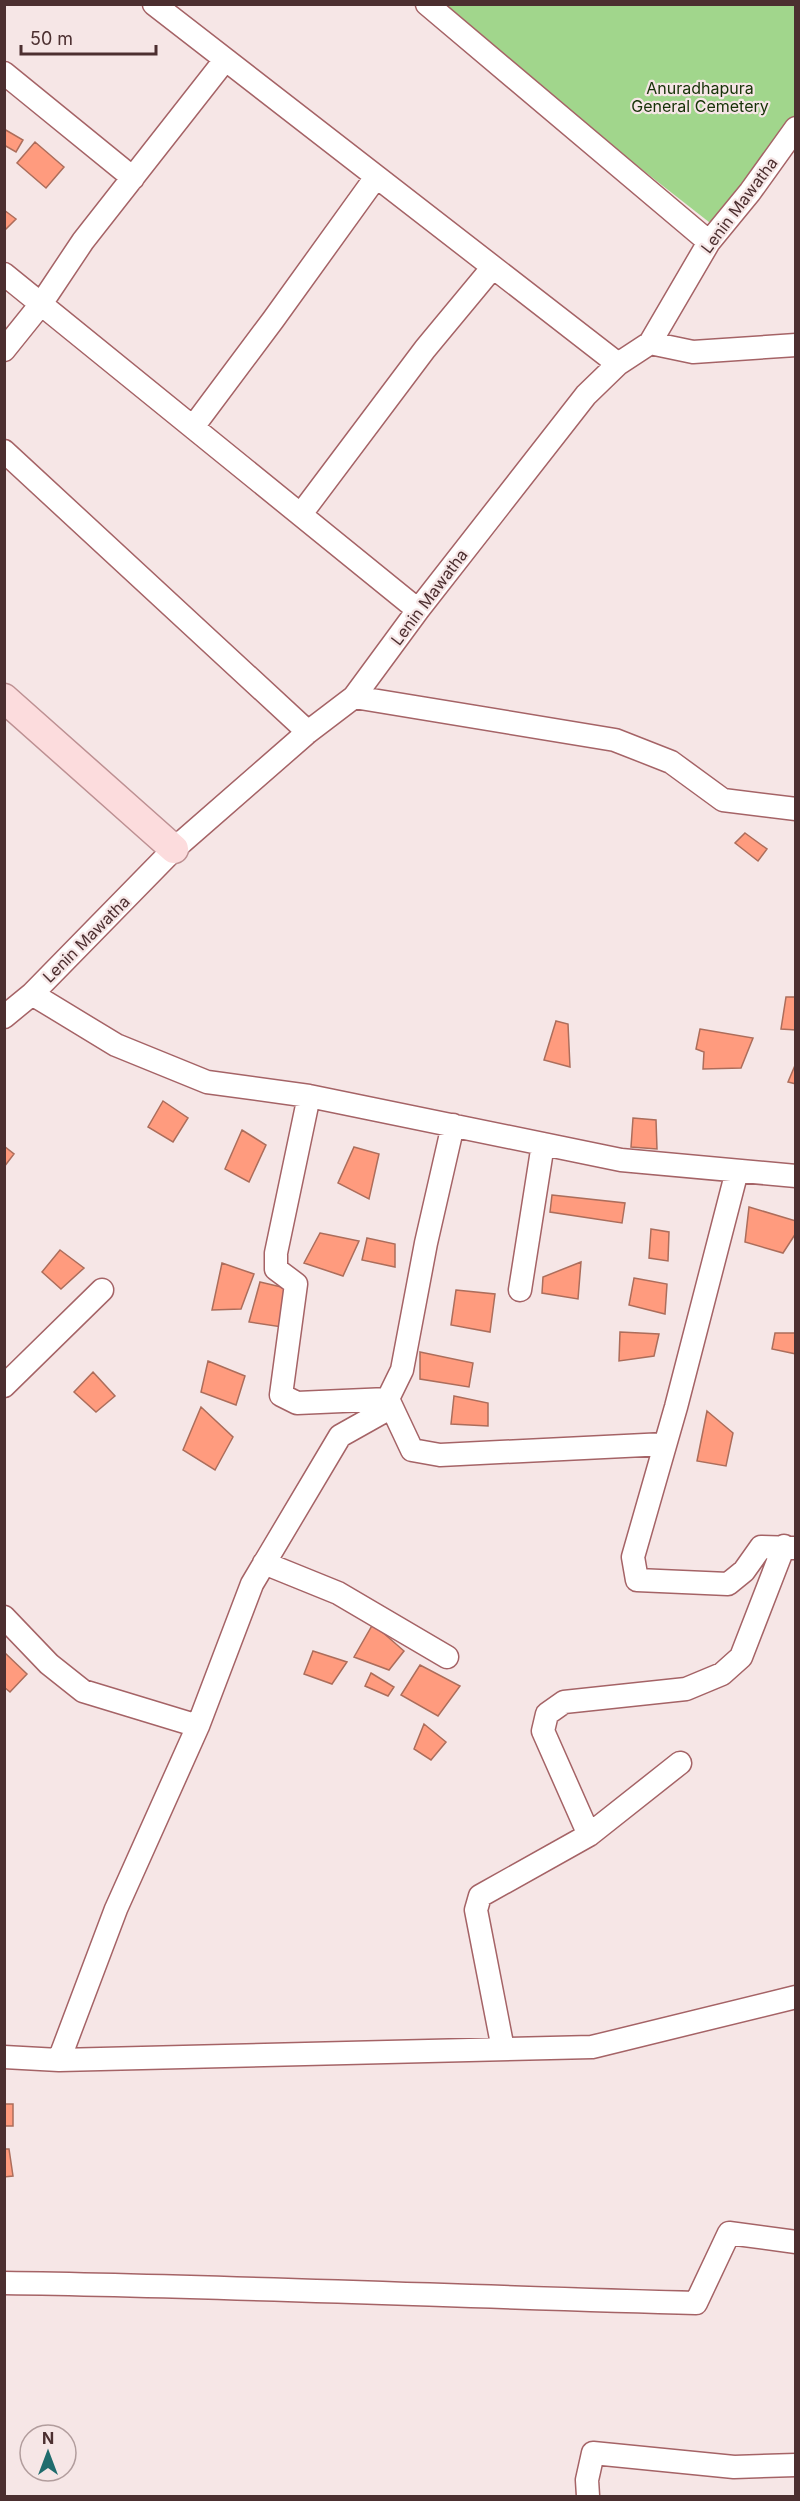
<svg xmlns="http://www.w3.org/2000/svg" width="800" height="2501" viewBox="0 0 800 2501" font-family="Inter,sans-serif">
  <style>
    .green { fill: #a1d68c }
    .building { fill: #ff9b7e; stroke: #ac6d5b; stroke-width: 1.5 }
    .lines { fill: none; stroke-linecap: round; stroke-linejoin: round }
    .minor-casing { stroke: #a56366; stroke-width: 25 }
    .major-casing { stroke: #bd9092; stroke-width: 31 }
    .minor { stroke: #fff; stroke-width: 22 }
    .major { stroke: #fcdcdd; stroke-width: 28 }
    .labels { text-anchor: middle; stroke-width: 4.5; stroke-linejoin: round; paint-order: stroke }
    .park-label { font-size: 16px; fill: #163207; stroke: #f6e6e6 }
    .street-label { font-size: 16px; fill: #4c2f30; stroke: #f6e6e6 }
  </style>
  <rect width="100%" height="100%" fill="#f6e6e6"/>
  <!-- green -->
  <path class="green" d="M 432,5 L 795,5 L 795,126 L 723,233 Z"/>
  <!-- building -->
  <path class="building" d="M 4,129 L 23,140 L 16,152 L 4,145 Z
    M 35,142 L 64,167 L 46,188 L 17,163 Z
    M 4,210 L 16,219 L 4,231 Z
    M 745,833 L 767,849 L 758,861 L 735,843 Z
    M 786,997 L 796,997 L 796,1030 L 781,1029 Z
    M 556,1021 L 568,1024 L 570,1067 L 544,1060 Z
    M 700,1029 L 753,1038 L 741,1068 L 703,1069 L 704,1052 L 696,1049 Z
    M 796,1063 L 796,1084 L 788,1082 Z
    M 163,1101 L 188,1118 L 173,1142 L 148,1127 Z
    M 633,1118 L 656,1120 L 657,1149 L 631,1147 Z
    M 242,1130 L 266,1145 L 249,1182 L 225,1169 Z
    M 4,1146 L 14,1154 L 4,1167 Z
    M 354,1147 L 379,1154 L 369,1199 L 338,1183 Z
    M 552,1195 L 625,1203 L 622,1223 L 550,1212 Z
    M 749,1207 L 796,1221 L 796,1233 L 783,1253 L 745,1242 Z
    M 651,1229 L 669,1232 L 668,1261 L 649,1258 Z
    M 320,1233 L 359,1241 L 343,1276 L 304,1263 Z
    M 367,1238 L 395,1244 L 395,1267 L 362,1260 Z
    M 60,1250 L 84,1268 L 61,1289 L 42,1272 Z
    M 581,1262 L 578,1299 L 542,1293 L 543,1277 Z
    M 222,1263 L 254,1274 L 241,1309 L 212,1310 Z
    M 634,1278 L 667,1284 L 665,1314 L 629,1305 Z
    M 260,1282 L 290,1289 L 282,1327 L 249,1322 Z
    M 456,1290 L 495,1294 L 490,1332 L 451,1325 Z
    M 620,1332 L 659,1334 L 654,1356 L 619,1361 Z
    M 775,1333 L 796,1333 L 796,1354 L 772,1349 Z
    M 420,1352 L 473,1363 L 469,1387 L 420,1379 Z
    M 208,1361 L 245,1376 L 236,1405 L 201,1392 Z
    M 93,1372 L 115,1396 L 96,1412 L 74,1392 Z
    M 454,1396 L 488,1403 L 488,1426 L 451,1424 Z
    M 201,1407 L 233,1437 L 215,1470 L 183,1450 Z
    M 707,1411 L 733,1433 L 726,1466 L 697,1461 Z
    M 373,1624 L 404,1651 L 389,1670 L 354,1657 Z
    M 313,1651 L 347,1662 L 332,1684 L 304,1674 Z
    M 4,1652 L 27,1674 L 10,1692 L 4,1687 Z
    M 420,1665 L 460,1686 L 438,1716 L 401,1695 Z
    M 371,1673 L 394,1687 L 388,1696 L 365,1686 Z
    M 424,1724 L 446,1742 L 431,1760 L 414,1749 Z
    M 4,2104 L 13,2104 L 13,2126 L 4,2126 Z
    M 4,2149 L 9,2149 L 13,2176 L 4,2177 Z"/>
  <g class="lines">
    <!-- minor casing -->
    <g class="minor-casing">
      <path id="minor" d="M 154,4 L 618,364
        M 427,4 L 709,242
        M 4,73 L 133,178
        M 4,274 L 418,610
        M 650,343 L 693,352 L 796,345
        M 4,350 L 41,304 L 83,241 L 225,60
        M 193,427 L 273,320 L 376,177
        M 4,451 L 308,732
        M 301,514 L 425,349 L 493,267
        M 354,697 L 615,740 L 671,762 L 723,800 L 796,809
        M 32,994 L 116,1045 L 207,1082 L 309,1096 L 621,1160 L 796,1176
        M 4,1017 L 32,994 L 174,849 L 308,732 L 354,697 L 418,610 L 586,395 L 618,364 L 650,343 L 709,242 L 750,192 L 796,128
        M 309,1096 L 276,1253 L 276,1269 L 296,1284 L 281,1395 L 297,1403 L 388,1399 L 412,1450 L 440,1455 L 665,1444
        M 737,1171 L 676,1407 L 633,1557 L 637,1580 L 728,1584 L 744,1571 L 761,1547 L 796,1548
        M 520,1290 L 543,1144
        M 4,1386 L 102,1290
        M 264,1563 L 338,1593 L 447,1657
        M 4,1617 L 49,1664 L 83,1691 L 198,1726
        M 589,1835 L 543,1731 L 547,1714 L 564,1702 L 686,1689 L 722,1674 L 741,1657 L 784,1546
        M 503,2049 L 476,1910 L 480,1896 L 589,1835 L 680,1763
        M 4,2057 L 59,2060 L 592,2047 L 796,1997
        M 59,2060 L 116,1909 L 198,1726 L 252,1584 L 340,1436 L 381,1413 L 402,1370 L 426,1243 L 453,1125
        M 4,2283 C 235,2286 465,2297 696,2303 L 729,2233 L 796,2242
        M 588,2496 L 587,2480 L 593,2453 L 734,2467 L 796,2465"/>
    </g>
    <!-- major casing -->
    <g class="major-casing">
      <path id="major" d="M 4,698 L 174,849"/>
    </g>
    <!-- minor -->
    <use href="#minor" class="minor"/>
    <!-- major -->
    <use href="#major" class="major"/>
  </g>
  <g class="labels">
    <!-- park labels -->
    <g class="park-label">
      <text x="700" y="94">Anuradhapura<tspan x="700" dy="18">General Cemetery</tspan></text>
    </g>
    <!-- street labels -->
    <g class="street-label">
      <text transform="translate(739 205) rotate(-53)" y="6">Lenin Mawatha</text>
      <text transform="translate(429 597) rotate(-53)" y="6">Lenin Mawatha</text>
      <text transform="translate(86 939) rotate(-45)" y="6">Lenin Mawatha</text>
    </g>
  </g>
  <!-- border -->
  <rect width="800" height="2501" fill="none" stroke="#4c2f30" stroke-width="12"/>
  <!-- north arrow -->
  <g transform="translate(48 2453)"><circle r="28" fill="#f6e6e6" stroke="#b29d9d" stroke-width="1.5"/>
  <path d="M0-4.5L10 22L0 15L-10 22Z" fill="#206c6d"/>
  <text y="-9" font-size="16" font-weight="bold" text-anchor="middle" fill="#4c2f30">N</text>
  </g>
  <!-- scale -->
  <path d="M21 45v9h135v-9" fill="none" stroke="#4c2f30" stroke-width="3"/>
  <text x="30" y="45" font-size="18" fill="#4c2f30" stroke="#f6e6e6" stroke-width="4.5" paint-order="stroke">50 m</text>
</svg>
